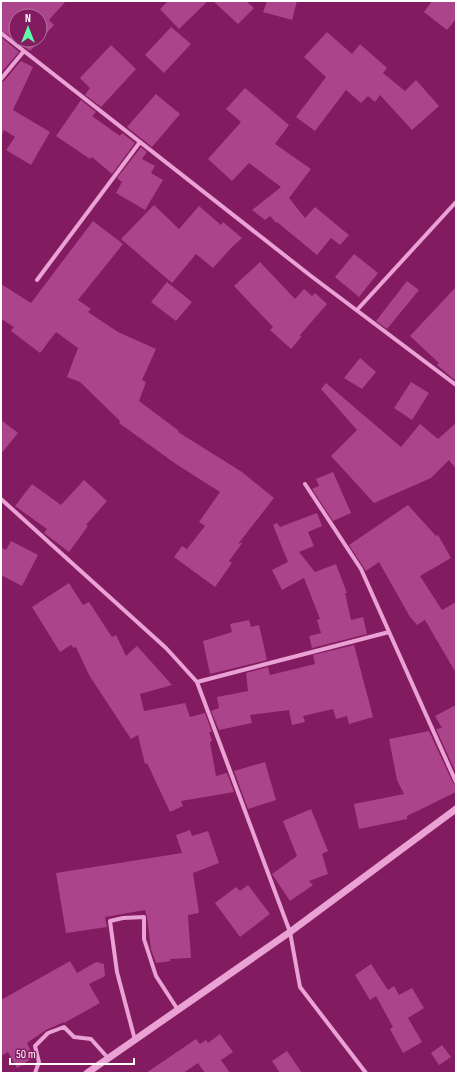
<svg xmlns="http://www.w3.org/2000/svg" width="457" height="1074" viewBox="0 0 457 1074" font-family="'Sofia Sans Condensed',sans-serif">
  <style>
    .building { fill: #ac448b; fill-rule: evenodd }
    .lines { fill: none; stroke-linecap: round; stroke-linejoin: round }
    .minor { stroke: #eaa1d4; stroke-width: 4 }
    .tertiary { stroke: #eaa1d4; stroke-width: 7 }
  </style>
  <rect width="100%" height="100%" fill="#831b61"/>
  <!-- building -->
  <path class="building" d="M 1,1 L 66,1 L 49,20 L 54,25 L 30,51 L 1,30 ZM 16,16 L 40,16 L 40,40 L 16,40 Z
    M 168,1 L 208,1 L 179,29 L 160,9 Z
    M 213,1 L 246,1 L 254,8 L 238,24 Z
    M 267,1 L 297,1 L 292,20 L 263,12 Z
    M 432,1 L 456,1 L 456,19 L 447,30 L 424,12 Z
    M 171,27 L 191,44 L 164,73 L 145,55 Z
    M 327,32 L 352,54 L 360,44 L 387,68 L 383,73 L 405,91 L 416,80 L 439,106 L 412,130 L 380,95 L 375,102 L 368,96 L 361,103 L 346,90 L 315,131 L 296,117 L 326,77 L 304,57 Z
    M 1,37 L 19,52 L 1,73 Z
    M 111,45 L 136,69 L 101,107 L 85,95 L 90,88 L 80,78 Z
    M 25,56 L 21,61 L 33,67 L 13,110 L 50,132 L 31,165 L 6,150 L 15,137 L 4,130 L 1,137 L 1,82 L 4,81 Z
    M 245,88 L 289,125 L 275,144 L 311,169 L 289,198 L 305,218 L 315,207 L 349,235 L 340,245 L 331,238 L 317,255 L 277,222 L 276,223 L 270,216 L 265,220 L 252,210 L 281,187 L 249,163 L 232,181 L 208,159 L 241,122 L 226,109 Z
    M 156,94 L 180,114 L 152,147 L 127,127 Z
    M 81,100 L 96,112 L 92,116 L 120,136 L 122,133 L 135,143 L 112,174 L 92,157 L 90,159 L 56,136 Z
    M 141,147 L 147,152 L 142,159 L 155,166 L 151,173 L 163,180 L 145,210 L 116,193 L 122,182 L 117,178 Z
    M 154,205 L 179,229 L 199,206 L 221,225 L 223,222 L 242,238 L 232,247 L 213,268 L 196,254 L 172,283 L 121,239 Z
    M 93,221 L 123,244 L 78,300 L 91,309 L 88,312 L 118,332 L 156,349 L 142,380 L 146,382 L 139,401 L 179,431 L 178,432 L 242,472 L 274,498 L 238,544 L 243,542 L 229,561 L 232,563 L 215,587 L 174,557 L 182,546 L 187,549 L 205,526 L 199,522 L 220,492 L 176,464 L 119,423 L 120,421 L 80,382 L 67,377 L 78,348 L 56,332 L 40,353 L 11,331 L 14,327 L 1,319 L 1,284 L 31,303 Z
    M 354,254 L 378,273 L 359,297 L 335,277 Z
    M 260,262 L 295,299 L 304,289 L 312,296 L 315,293 L 327,304 L 300,335 L 301,337 L 291,349 L 270,330 L 273,327 L 234,286 Z
    M 407,281 L 419,290 L 387,329 L 376,321 Z
    M 167,282 L 192,302 L 176,321 L 151,302 Z
    M 456,287 L 456,381 L 437,365 L 439,363 L 410,336 Z
    M 360,358 L 376,372 L 362,389 L 344,378 Z
    M 411,382 L 429,393 L 412,420 L 394,408 Z
    M 326,383 L 401,447 L 420,424 L 438,439 L 456,423 L 456,469 L 449,460 L 431,478 L 374,503 L 331,456 L 357,430 L 321,389 Z
    M 1,420 L 18,433 L 1,454 Z
    M 333,472 L 351,513 L 333,521 L 312,489 L 319,486 L 316,479 Z
    M 84,480 L 107,501 L 86,525 L 88,526 L 69,552 L 44,533 L 47,529 L 15,506 L 32,484 L 61,505 Z
    M 408,505 L 436,536 L 438,535 L 451,558 L 420,576 L 442,610 L 456,602 L 456,673 L 425,620 L 417,625 L 410,617 L 379,562 L 366,571 L 349,545 Z
    M 317,513 L 322,526 L 308,532 L 314,546 L 299,552 L 315,572 L 336,564 L 347,593 L 345,593 L 351,620 L 363,617 L 367,634 L 312,648 L 309,636 L 321,633 L 317,620 L 320,619 L 304,578 L 282,590 L 272,570 L 288,562 L 273,525 L 277,523 L 280,527 Z
    M 11,541 L 38,555 L 22,586 L 1,575 L 1,547 L 6,550 Z
    M 69,583 L 83,605 L 89,602 L 112,637 L 116,635 L 126,656 L 137,646 L 172,685 L 140,694 L 144,711 L 185,703 L 190,717 L 205,713 L 212,732 L 209,732 L 212,741 L 210,742 L 216,776 L 227,773 L 234,792 L 181,801 L 183,806 L 170,812 L 147,763 L 145,764 L 138,735 L 131,739 L 89,675 L 76,647 L 74,648 L 71,645 L 60,652 L 32,607 Z
    M 249,620 L 251,627 L 259,625 L 267,660 L 210,674 L 203,641 L 232,632 L 230,624 Z
    M 354,645 L 373,717 L 349,724 L 347,716 L 336,719 L 333,709 L 303,716 L 305,722 L 292,725 L 289,710 L 250,715 L 252,723 L 219,730 L 211,711 L 219,708 L 217,697 L 248,691 L 246,673 L 268,667 L 270,675 L 315,664 L 313,655 Z
    M 456,705 L 456,773 L 436,729 L 442,728 L 435,716 Z
    M 429,731 L 453,783 L 456,785 L 456,792 L 407,816 L 407,819 L 359,829 L 354,804 L 404,794 L 397,780 L 389,739 Z
    M 265,762 L 276,800 L 248,809 L 234,771 Z
    M 311,809 L 328,851 L 322,854 L 328,874 L 309,881 L 313,885 L 290,901 L 272,874 L 297,856 L 283,821 Z
    M 190,830 L 192,836 L 208,831 L 219,863 L 193,873 L 199,913 L 188,915 L 191,958 L 170,959 L 170,961 L 156,963 L 151,949 L 147,917 L 145,910 L 105,917 L 107,927 L 66,933 L 56,873 L 182,853 L 176,835 Z
    M 248,885 L 270,914 L 240,937 L 215,903 L 236,887 L 240,891 Z
    M 70,961 L 77,973 L 96,962 L 104,964 L 105,976 L 89,984 L 100,1003 L 64,1023 L 64,1022 L 46,1030 L 27,1043 L 34,1057 L 17,1068 L 8,1052 L 1,1056 L 1,1000 Z
    M 371,964 L 388,990 L 394,986 L 399,995 L 412,988 L 424,1008 L 408,1018 L 422,1042 L 403,1053 L 390,1029 L 393,1027 L 376,996 L 370,1000 L 355,975 Z
    M 220,1034 L 233,1052 L 221,1060 L 230,1073 L 205,1073 L 198,1063 L 183,1073 L 146,1073 L 196,1039 L 200,1044 L 206,1040 L 208,1043 Z
    M 442,1045 L 451,1057 L 439,1065 L 431,1053 Z
    M 287,1051 L 302,1073 L 280,1073 L 272,1061 Z"/>
  <g class="lines">
    <!-- minor -->
    <path class="minor" d="M 1,33 L 311,276 L 456,385
      M 1,79 L 24,51
      M 37,280 L 140,142
      M 357,310 L 456,202
      M 305,484 L 361,569 L 456,782
      M 1,499 L 166,648 L 197,682
      M 135,1040 L 117,972 L 110,921 L 123,918 L 144,917 L 144,939 L 156,976 L 178,1010
      M 35,1073 L 39,1062 L 35,1046 L 48,1033 L 64,1027 L 74,1037 L 91,1039 L 108,1058
      M 366,1073 L 300,987 L 290,932 L 197,682 L 389,632"/>
    <!-- tertiary -->
    <path class="tertiary" d="M 87,1073 L 290,932 L 456,809"/>
  </g>
  <!-- border -->
  <rect width="457" height="1074" fill="none" stroke="#ffffff" stroke-width="4"/>
  <!-- north arrow -->
  <g transform="translate(28 28)"><circle r="19" fill="#831b61" stroke="#b576a0"/>
  <path d="M0-3L7 15L0 10L-7 15Z" fill="#5efca9"/>
  <text y="-6" font-size="11" font-weight="bold" text-anchor="middle" fill="#ffffff">N</text>
  </g>
  <!-- scale -->
  <path d="M10 1058v6h124v-6" fill="none" stroke="#ffffff" stroke-width="2"/>
  <text x="16" y="1058" font-size="12" fill="#ffffff" stroke="#831b61" stroke-width="3" paint-order="stroke">50 m</text>
</svg>
